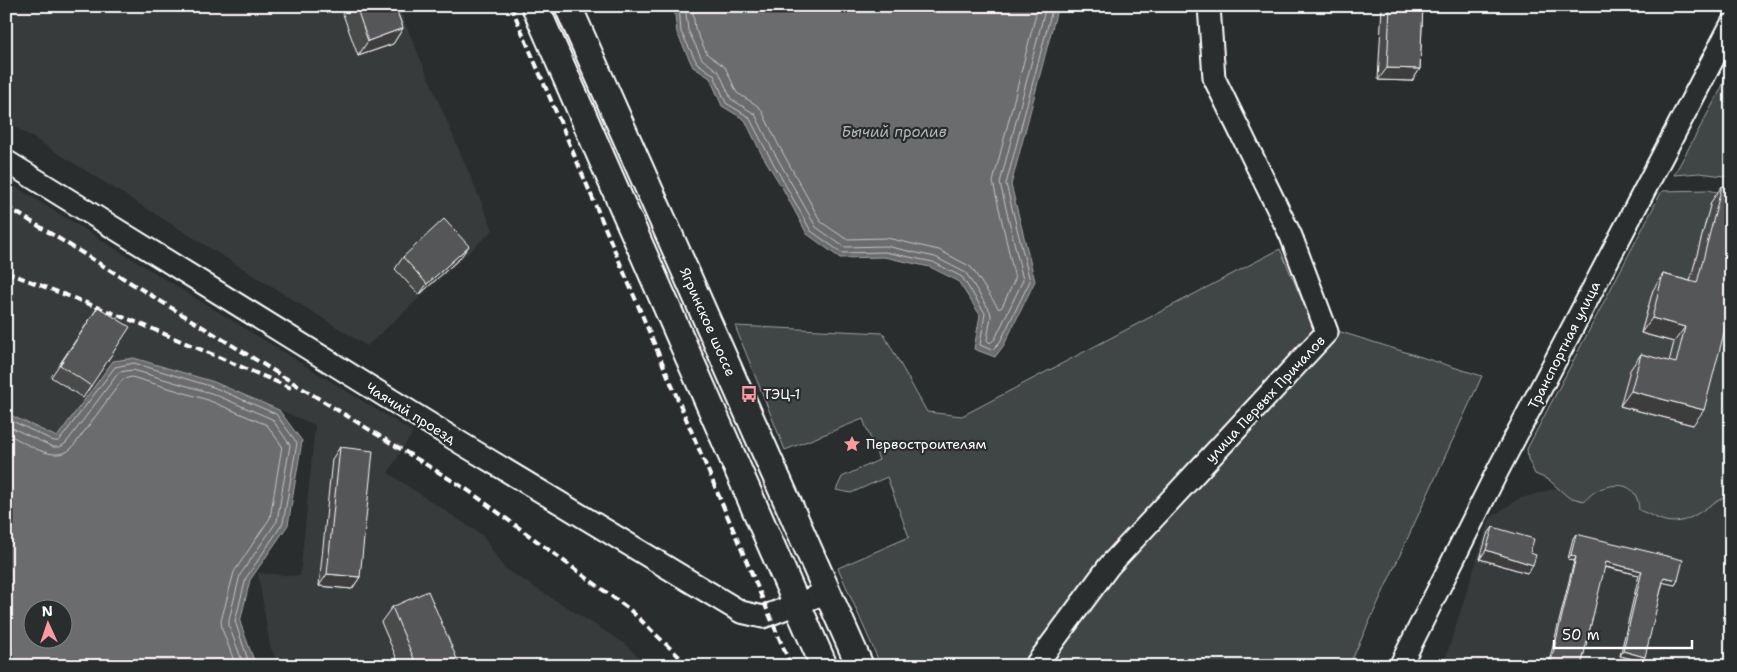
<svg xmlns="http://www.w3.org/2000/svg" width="1737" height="672" viewBox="0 0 1737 672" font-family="'Shantell Sans',sans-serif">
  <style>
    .built { fill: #373a3b }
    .green { fill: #414445; stroke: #a0a2a2 }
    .water { fill: #6a6c6d; stroke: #a6a7a7; fill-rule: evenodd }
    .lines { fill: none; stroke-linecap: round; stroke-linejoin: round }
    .shore { stroke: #c3c4c5; stroke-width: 1 }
    .minor-casing { stroke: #fff; stroke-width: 25 }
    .major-casing { stroke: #fff; stroke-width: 30 }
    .minor { stroke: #2a2d2e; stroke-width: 21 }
    .major { stroke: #2a2d2e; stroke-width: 26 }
    .rail { stroke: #fff; stroke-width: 4; stroke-dasharray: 8 4; stroke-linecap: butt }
    .wall { fill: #494b4c; stroke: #fff }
    .shaded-wall { fill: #3c3d3e; stroke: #fff }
    .building { fill: #555758; stroke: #fff }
    .labels { text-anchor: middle; stroke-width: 4.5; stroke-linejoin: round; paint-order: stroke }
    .street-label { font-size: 14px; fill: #fff; stroke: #2a2d2e }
    .poi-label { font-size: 14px; fill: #fff; stroke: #2a2d2e; text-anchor: start }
    .water-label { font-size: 15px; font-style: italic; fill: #b4b6b6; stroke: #2a2d2e }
  </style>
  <rect width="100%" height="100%" fill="#2a2d2e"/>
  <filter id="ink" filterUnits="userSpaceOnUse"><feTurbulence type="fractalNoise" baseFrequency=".02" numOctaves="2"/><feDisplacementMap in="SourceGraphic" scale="10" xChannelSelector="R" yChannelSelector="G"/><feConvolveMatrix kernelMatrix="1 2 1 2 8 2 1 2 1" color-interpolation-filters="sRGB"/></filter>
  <g filter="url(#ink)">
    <!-- built -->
    <path class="built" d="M 6,6 L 398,6 L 493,230 L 367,346 L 6,121 Z
      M 6,181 L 413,432 L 388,473 L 482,535 L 504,568 L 624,643 L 648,666 L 279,666 L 270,646 L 258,573 L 300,576 L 315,425 L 214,382 L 113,361 L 57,437 L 6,413 Z
      M 1731,439 L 1731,666 L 1443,666 L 1490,518 L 1518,499 Z"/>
    <!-- green -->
    <path class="green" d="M 1731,63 L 1731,177 L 1700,173 L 1674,175 L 1721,89 Z
      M 1708,190 L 1731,195 L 1711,202 L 1686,298 L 1653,290 L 1641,333 L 1674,342 L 1665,379 L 1620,406 L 1693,425 L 1731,281 L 1731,495 C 1706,502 1692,527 1665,521 C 1657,519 1647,513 1639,510 C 1638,485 1621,481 1600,489 C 1594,491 1589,497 1584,501 L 1568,497 L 1549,480 L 1535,474 L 1528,459 L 1527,449 L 1662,191 Z
      M 1280,249 L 1312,323 L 1482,376 L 1349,666 L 881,666 L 838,568 L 909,537 L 887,477 L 851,493 L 836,490 L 842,477 L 879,460 L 863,419 L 785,450 L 735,326 L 883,333 L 927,412 L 962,416 Z"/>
    <!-- water -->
    <path class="water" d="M 674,6 L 1058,6 L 1011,185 L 1035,281 L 1004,345 L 995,357 L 974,349 L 980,315 L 958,281 L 930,267 L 884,257 L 840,258 L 807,234 L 783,189 L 761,153 L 745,120 L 722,106 L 710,78 L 693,67 L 677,33 Z
      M 134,358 L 214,382 L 279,410 L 302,441 L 288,525 L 250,580 L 240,622 L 256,666 L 6,666 L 6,413 L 57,437 L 113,361 ZM 32,610 L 62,610 L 62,640 L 32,640 Z"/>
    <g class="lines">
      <!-- shore -->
      <path class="shore" d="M 679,6 L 681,32 L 697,63 L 714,75 L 726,103 L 749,117 L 766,150 L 811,231 L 842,253 L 885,252 L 933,262 L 962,277 L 985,313 L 980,345 L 992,350 L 1000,342 L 1030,281 L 1006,184 L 1053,6
        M 685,6 L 688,30 L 702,59 L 719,72 L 731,99 L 755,114 L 771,147 L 816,227 L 844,247 L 886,246 L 935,257 L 966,273 L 990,311 L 991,316 L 987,340 L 990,343 L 995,339 L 1023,280 L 1000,183 L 1046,6
        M 692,6 L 695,28 L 707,54 L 725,67 L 737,93 L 755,104 L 761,109 L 778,144 L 821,222 L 846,239 L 887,238 L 939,250 L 971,267 L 999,309 L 1002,307 L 1015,279 L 993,182 L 1038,6
        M 6,418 L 54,441 L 59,441 L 115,367 L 134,363 L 213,387 L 276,414 L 297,443 L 283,523 L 246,578 L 235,621 L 250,666
        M 6,425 L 53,447 L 60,447 L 66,443 L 119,372 L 133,370 L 211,393 L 272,419 L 290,445 L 277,521 L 240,575 L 229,620 L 229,626 L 244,666
        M 6,433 C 24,442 55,465 72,448 L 123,379 L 132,377 L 208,400 L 267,425 L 282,446 L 270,518 L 234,572 L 221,621 L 222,629 L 236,666"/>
      <!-- minor casing -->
      <g class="minor-casing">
        <path id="minor" d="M 6,161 L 464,445 L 741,612 L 763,617 L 828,592
          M 1035,666 L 1109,566 L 1327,332 L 1291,236 L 1214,78 L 1209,6
          M 1400,666 L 1497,472 L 1731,25"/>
      </g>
      <!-- major casing -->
      <g class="major-casing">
        <path id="major" d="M 535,6 L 824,666
          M 568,6 L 860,666"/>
      </g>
      <!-- minor -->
      <use href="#minor" class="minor"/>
      <!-- major -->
      <use href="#major" class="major"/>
      <!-- rail -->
      <path class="rail" d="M 511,6 L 791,666
        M 6,206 L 469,491 L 629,609 L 689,666
        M 6,272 L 141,324 L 291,388"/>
    </g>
    <!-- wall -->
    <path class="wall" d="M 340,6 L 395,6 L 403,28 L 393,44 L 358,56 Z
      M 1382,6 L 1423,6 L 1420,69 L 1412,81 L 1378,80 Z
      M 1722,186 L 1693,425 L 1620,406 L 1630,370 L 1641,354 L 1669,362 L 1674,342 L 1641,333 L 1653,290 L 1663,274 L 1690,281 L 1711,202 Z
      M 403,257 L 460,258 L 419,295 L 395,269 Z
      M 98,307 L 91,386 L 83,398 L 51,377 Z
      M 340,447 L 360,577 L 352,589 L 319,586 L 332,459 Z
      M 1493,527 L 1530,553 L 1527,573 L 1480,559 L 1487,535 Z
      M 1576,534 L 1678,580 L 1675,585 L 1663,582 L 1642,661 L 1620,656 L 1639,575 L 1604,567 L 1581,666 L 1548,666 L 1574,561 L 1568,559 L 1573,538 Z
      M 392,607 L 460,666 L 400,666 L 381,622 Z"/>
    <!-- shaded-wall -->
    <path class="shaded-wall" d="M 403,28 L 393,44 L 358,56 L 368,41 Z
      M 1387,68 L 1420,69 L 1412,81 L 1378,80 Z
      M 469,246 L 460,258 L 419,295 L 427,284 Z
      M 1652,318 L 1685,327 L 1674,342 L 1641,333 Z
      M 1631,391 L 1704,410 L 1693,425 L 1620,406 Z
      M 1486,550 L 1533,565 L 1527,573 L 1480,559 Z
      M 1571,555 L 1576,557 L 1574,561 L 1568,559 Z
      M 1606,562 L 1642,571 L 1639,575 L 1603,566 Z
      M 327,574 L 360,577 L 352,589 L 319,586 Z
      M 1664,577 L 1678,580 L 1675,585 L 1661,582 Z
      M 1623,651 L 1645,657 L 1642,661 L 1620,656 Z"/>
    <!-- building -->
    <path class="building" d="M 356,6 L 395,6 L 403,28 L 368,41 Z
      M 1390,6 L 1423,6 L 1420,69 L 1387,68 Z
      M 1722,186 L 1731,189 L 1731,306 L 1704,410 L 1631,391 L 1641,354 L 1676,363 L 1685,327 L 1652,318 L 1663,274 L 1697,283 Z
      M 444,219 L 469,246 L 427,284 L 403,257 Z
      M 98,307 L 130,327 L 91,386 L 60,365 Z
      M 340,447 L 373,451 L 360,577 L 327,574 Z
      M 1493,527 L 1534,539 L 1530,553 L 1536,555 L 1533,565 L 1486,550 Z
      M 1576,534 L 1683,560 L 1678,580 L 1664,577 L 1645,657 L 1623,651 L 1642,571 L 1606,562 L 1581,666 L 1550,666 L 1576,557 L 1571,555 Z
      M 428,591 L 460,666 L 417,666 L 392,607 Z"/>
  </g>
  <!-- icons -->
  <defs>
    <g id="bus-bare" transform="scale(1.35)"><path d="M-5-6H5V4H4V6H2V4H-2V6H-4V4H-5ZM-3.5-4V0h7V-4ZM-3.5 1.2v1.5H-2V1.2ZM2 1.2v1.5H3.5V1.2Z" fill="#ff9aa2" stroke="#2a2d2e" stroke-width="2.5" paint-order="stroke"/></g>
    <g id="sight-bare" transform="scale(1.35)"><path d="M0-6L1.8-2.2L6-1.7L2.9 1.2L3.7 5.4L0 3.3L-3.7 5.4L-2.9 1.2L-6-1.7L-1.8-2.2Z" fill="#ff9aa2" stroke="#2a2d2e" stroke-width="2.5" paint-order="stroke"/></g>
  </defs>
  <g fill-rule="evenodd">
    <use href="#bus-bare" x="749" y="394"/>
    <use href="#sight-bare" x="852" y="444"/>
  </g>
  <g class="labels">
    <!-- street labels -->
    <g class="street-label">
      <text transform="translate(708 322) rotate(66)" y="5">Ягринское шоссе</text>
      <text transform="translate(1564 345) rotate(-63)" y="5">Транспортная улица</text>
      <text transform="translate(1265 399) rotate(-47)" y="5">улица Первых Причалов</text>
      <text transform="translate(411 413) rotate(32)" y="5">Чаячий проезд</text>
    </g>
    <!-- poi labels -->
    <g class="poi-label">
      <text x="763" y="399">ТЭЦ-1</text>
      <text x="866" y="449">Первостроителям</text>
    </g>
    <!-- water labels -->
    <g class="water-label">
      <text x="894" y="137">Бычий пролив</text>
    </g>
  </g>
  <!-- margin -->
  <rect width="1737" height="672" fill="none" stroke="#2a2d2e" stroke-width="25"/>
  <rect x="12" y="12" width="1712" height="647" fill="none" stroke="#fff" stroke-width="2" filter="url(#ink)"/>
  <!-- north arrow -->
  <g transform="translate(48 624) rotate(357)"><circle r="24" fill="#2a2d2e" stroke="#7f8182"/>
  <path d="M0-4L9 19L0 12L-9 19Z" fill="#ff9aa2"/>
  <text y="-8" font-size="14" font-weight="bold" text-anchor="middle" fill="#ffffff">N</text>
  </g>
  <!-- scale -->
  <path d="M1554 640v8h138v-8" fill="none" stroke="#ffffff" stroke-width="2.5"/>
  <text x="1562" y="640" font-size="15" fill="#ffffff" stroke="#2a2d2e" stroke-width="4" paint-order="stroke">50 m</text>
</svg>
